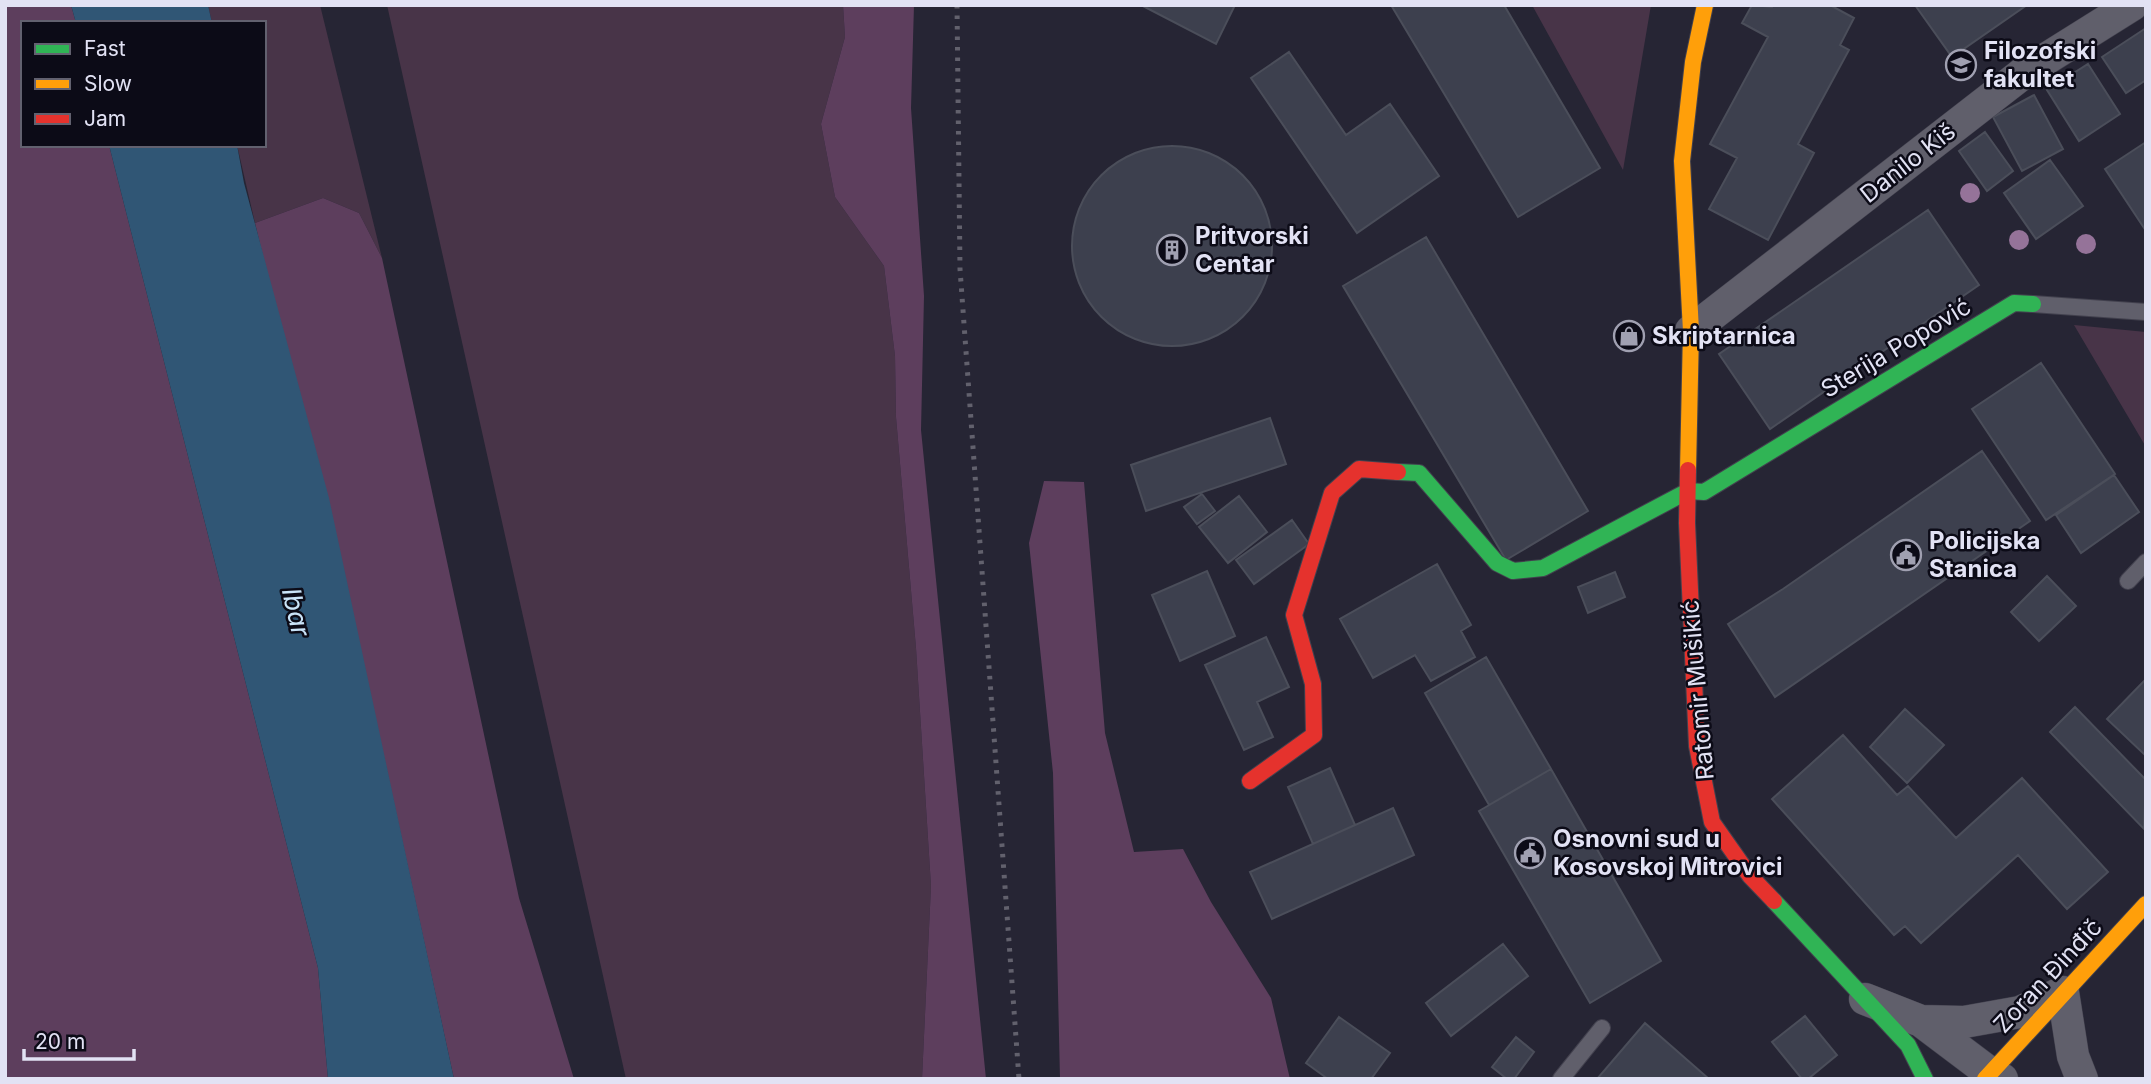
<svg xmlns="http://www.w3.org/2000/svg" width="2151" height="1084" viewBox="0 0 2151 1084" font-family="Inter,sans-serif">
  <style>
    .green { fill: #483448 }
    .forest { fill: #5d3e5d }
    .water { fill: #305675 }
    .building { fill: #3d404e; stroke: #4b4e5a; stroke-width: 2 }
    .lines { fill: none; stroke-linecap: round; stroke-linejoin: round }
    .lane-casing { stroke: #42414e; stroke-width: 18 }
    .street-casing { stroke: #42414e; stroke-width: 33 }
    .fast-casing { stroke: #42414e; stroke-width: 18 }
    .slow-casing { stroke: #42414e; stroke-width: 18 }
    .jam-casing { stroke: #42414e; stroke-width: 18 }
    .lane { stroke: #605f6b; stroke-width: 16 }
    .street { stroke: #605f6b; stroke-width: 32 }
    .fast { stroke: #30b455; stroke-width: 16 }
    .slow { stroke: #ff9f0a; stroke-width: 16 }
    .jam { stroke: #e5322d; stroke-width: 16 }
    .rail { stroke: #62616d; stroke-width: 5; stroke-dasharray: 3.5 7; stroke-linecap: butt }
    .tree { fill: #957399 }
    .labels { text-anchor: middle; stroke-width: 5; stroke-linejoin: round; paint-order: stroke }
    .poi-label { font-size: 24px; font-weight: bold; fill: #e2e2f4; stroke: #0c0b17; text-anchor: start }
    .street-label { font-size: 24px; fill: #e2e2f4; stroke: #0c0b17 }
    .water-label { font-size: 26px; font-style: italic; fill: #cae4f9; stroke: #0c0b17 }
  </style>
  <rect width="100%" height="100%" fill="#262534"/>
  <!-- green -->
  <path class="green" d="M 208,5 L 320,5 L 382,258 L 359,213 L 323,198 L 255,223 L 237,145 L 264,145 L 264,23 L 212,23 Z
    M 387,5 L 843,5 L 845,37 L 821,124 L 835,197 L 884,266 L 895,356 L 896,417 L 916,648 L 931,886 L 922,1079 L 626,1079 Z
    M 1532,5 L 1651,5 L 1623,170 Z
    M 2074,325 L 2146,332 L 2146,447 Z"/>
  <!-- forest -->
  <path class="forest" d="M 5,5 L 71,5 L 76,23 L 23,23 L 23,145 L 109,145 L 318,968 L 328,1079 L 5,1079 Z
    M 843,5 L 914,5 L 911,108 L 924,296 L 921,430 L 986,1079 L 922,1079 L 931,886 L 916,648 L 896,417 L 895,356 L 884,266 L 835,197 L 821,124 L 845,37 Z
    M 323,198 L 359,213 L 382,258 L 519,898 L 574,1079 L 454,1079 L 384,757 L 255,223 Z
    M 1044,481 L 1084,482 L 1105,733 L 1134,852 L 1183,849 L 1211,902 L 1271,998 L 1290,1079 L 1060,1079 L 1053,773 L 1029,543 Z"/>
  <!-- water -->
  <path class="water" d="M 71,5 L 208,5 L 212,23 L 76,23 Z
    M 109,145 L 237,145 L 244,183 L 329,498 L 454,1079 L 328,1079 L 318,968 Z"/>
  <!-- building -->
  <path class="building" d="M 1141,5 L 1235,5 L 1216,44 Z
    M 1391,5 L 1504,5 L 1600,168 L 1518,217 Z
    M 1752,5 L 1772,7 L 1773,5 L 1830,5 L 1854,18 L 1840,45 L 1849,50 L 1798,144 L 1814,153 L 1768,240 L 1709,209 L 1737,158 L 1710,144 L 1768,37 L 1742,23 Z
    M 1915,5 L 2027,5 L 1952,57 Z
    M 2146,28 L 2146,80 L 2126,93 L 2102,57 Z
    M 1289,52 L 1346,135 L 1390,104 L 1439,176 L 1357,233 L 1251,78 Z
    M 2088,64 L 2120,114 L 2079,141 L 2047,90 Z
    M 2034,95 L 2063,149 L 2022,171 L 1993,117 Z
    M 1985,132 L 2013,171 L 1987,191 L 1959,151 Z
    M 2146,142 L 2146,231 L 2105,169 Z
    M1072 246a100 100 0 1 1 200 0a100 100 0 1 1-200 0Z
    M 2050,160 L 2083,206 L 2036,239 L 2004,193 Z
    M 1928,210 L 1979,285 L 1770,429 L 1719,354 Z
    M 1426,237 L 1588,511 L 1506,560 L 1343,286 Z
    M 2041,363 L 2115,474 L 2046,520 L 1972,409 Z
    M 1270,418 L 1286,464 L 1146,511 L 1131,465 Z
    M 1982,451 L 2030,521 L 1775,697 L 1728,624 L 1783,589 Z
    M 2114,475 L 2139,512 L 2081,553 L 2056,515 Z
    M 1202,494 L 1215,511 L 1197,524 L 1184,507 Z
    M 1239,496 L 1267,532 L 1228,563 L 1199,527 Z
    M 1292,520 L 1309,544 L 1254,584 L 1236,560 Z
    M 1437,564 L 1471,625 L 1461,631 L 1475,657 L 1431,681 L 1415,655 L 1373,678 L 1340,619 Z
    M 1207,571 L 1235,636 L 1180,661 L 1152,595 Z
    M 1615,572 L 1625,597 L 1588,613 L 1578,587 Z
    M 2047,576 L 2076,606 L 2039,641 L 2011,612 Z
    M 1266,637 L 1289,687 L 1257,702 L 1273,737 L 1244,750 L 1205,665 Z
    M 1486,657 L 1551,769 L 1489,805 L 1425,693 Z
    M 2146,679 L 2146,756 L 2107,719 Z
    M 2075,707 L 2146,780 L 2144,829 L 2050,732 Z
    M 1905,709 L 1944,745 L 1907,783 L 1870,747 Z
    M 1843,735 L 1897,795 L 1908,786 L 1956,838 L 2022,778 L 2108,872 L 2067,909 L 2018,855 L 1921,943 L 1905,926 L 1894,935 L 1772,799 Z
    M 1330,768 L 1355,825 L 1313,844 L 1288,787 Z
    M 1551,769 L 1661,961 L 1590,1003 L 1479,811 Z
    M 1393,808 L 1414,855 L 1272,919 L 1250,872 Z
    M 1503,944 L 1528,976 L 1451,1036 L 1426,1003 Z
    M 1805,1016 L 1837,1055 L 1808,1079 L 1802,1079 L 1772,1042 Z
    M 1339,1017 L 1390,1053 L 1371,1079 L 1328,1079 L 1306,1063 Z
    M 1645,1023 L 1709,1079 L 1597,1079 Z
    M 1516,1037 L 1534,1052 L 1514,1079 L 1507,1079 L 1492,1067 Z"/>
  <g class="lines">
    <!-- lane casing -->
    <g class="lane-casing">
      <path id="lane" d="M 2033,304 L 2146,312
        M 2128,581 L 2146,562
        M 1561,1079 L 1602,1028"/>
    </g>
    <!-- street casing -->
    <g class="street-casing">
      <path id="street" d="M 1691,331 L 2022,74 L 2132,5
        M 1865,999 L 1921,1021 L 1964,1022 L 2020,1012 L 2063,992 L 2073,1056 L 2082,1079
        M 1921,1021 L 1990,1073 L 2002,1079"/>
    </g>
    <!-- fast casing -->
    <g class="fast-casing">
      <path id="fast" d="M 1398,472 L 1419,473 L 1497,563 L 1513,571 L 1543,568 L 1688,491 L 1704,492 L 2014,303 L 2033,304
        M 1774,901 L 1908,1045 L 1925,1079"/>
    </g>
    <!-- slow casing -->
    <g class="slow-casing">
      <path id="slow" d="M 1688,470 L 1691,331 L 1682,161 L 1693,62 L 1705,5
        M 1985,1079 L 2146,904"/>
    </g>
    <!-- jam casing -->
    <g class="jam-casing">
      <path id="jam" d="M 1688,470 L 1687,523 L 1697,746 L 1712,822 L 1750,876 L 1774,901
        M 1250,781 L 1314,735 L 1313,684 L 1294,615 L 1332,493 L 1359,469 L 1398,472"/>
    </g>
    <!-- lane -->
    <use href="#lane" class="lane"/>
    <!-- street -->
    <use href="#street" class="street"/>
    <!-- fast -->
    <use href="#fast" class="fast"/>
    <!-- slow -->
    <use href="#slow" class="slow"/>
    <!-- jam -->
    <use href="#jam" class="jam"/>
    <!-- rail -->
    <path class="rail" d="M 957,5 L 960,269 L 1019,1079"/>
  </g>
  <!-- trees -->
  <g class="tree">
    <circle cx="1970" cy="193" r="10"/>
    <circle cx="2019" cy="240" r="10"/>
    <circle cx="2086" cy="244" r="10"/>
  </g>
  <!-- icons -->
  <defs>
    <g id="university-ring" transform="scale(1.575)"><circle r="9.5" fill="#0c0b17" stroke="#a0a0b1" stroke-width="1.5"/><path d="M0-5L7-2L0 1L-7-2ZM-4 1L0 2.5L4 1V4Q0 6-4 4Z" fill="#a0a0b1"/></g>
    <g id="building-ring" transform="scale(1.575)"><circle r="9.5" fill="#0c0b17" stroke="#a0a0b1" stroke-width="1.5"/><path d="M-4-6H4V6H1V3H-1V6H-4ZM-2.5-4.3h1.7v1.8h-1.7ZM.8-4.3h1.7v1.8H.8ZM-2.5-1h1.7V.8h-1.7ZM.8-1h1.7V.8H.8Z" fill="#a0a0b1"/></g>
    <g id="shop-ring" transform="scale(1.575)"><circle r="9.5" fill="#0c0b17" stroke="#a0a0b1" stroke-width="1.5"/><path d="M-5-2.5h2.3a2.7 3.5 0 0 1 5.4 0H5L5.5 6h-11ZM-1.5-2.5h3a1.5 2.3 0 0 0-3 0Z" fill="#a0a0b1"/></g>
    <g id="civic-ring" transform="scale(1.575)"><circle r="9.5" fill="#0c0b17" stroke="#a0a0b1" stroke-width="1.5"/><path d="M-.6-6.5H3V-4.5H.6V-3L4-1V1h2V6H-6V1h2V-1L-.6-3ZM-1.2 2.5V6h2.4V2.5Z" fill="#a0a0b1"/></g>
  </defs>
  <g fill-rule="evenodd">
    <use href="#university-ring" x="1961" y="65"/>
    <use href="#building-ring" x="1172" y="250"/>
    <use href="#shop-ring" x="1629" y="336"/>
    <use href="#civic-ring" x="1906" y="555"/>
    <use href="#civic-ring" x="1530" y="853"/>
  </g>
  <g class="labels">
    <!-- poi labels -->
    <g class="poi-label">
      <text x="1984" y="59">Filozofski<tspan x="1984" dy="28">fakultet</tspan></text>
      <text x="1195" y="244">Pritvorski<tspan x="1195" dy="28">Centar</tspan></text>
      <text x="1652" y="344">Skriptarnica</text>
      <text x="1929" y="549">Policijska<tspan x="1929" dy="28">Stanica</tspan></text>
      <text x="1553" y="847">Osnovni sud u<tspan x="1553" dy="28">Kosovskoj Mitrovici</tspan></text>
    </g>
    <!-- street labels -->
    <g class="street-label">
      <text transform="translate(1908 163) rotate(-38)" y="8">Danilo Kiš</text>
      <text transform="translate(1896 348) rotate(-31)" y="8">Sterija Popović</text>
      <text transform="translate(1698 690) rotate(-95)" y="8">Ratomir Mušikić</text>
      <text transform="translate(2048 976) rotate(-47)" y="8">Zoran Đinđič</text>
    </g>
    <!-- water labels -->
    <g class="water-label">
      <text transform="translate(296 612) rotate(77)" y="9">Ibar</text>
    </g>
  </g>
  <!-- border -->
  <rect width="2151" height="1084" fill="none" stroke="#e2e2f4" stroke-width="14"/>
  <!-- legend -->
  <rect x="21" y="21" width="245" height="126" fill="#0c0b17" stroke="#62616f" stroke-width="2"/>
  <rect x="35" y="44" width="35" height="10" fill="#30b455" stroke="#62616f" stroke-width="2"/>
  <text x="84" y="56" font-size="21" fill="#e2e2f4">Fast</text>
  <rect x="35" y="79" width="35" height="10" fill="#ff9f0a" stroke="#62616f" stroke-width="2"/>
  <text x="84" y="91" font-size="21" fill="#e2e2f4">Slow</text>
  <rect x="35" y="114" width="35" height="10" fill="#e5322d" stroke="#62616f" stroke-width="2"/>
  <text x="84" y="126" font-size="21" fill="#e2e2f4">Jam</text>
  <!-- scale -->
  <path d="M24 1049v10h110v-10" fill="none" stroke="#e2e2f4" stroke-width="3.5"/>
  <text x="35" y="1049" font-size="21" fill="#e2e2f4" stroke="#0c0b17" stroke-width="5" paint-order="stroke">20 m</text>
</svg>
